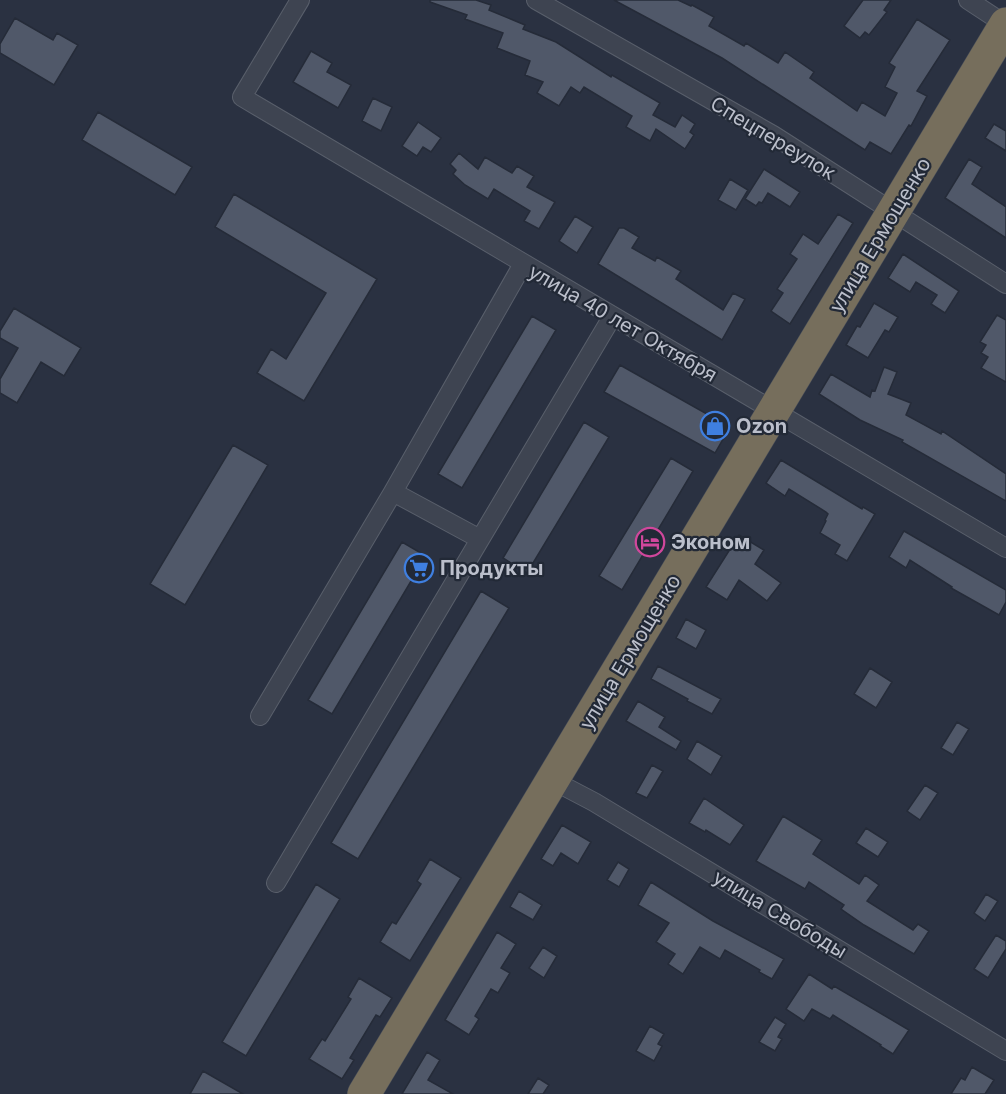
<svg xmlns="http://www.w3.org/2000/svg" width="1006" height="1094" viewBox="0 0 1006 1094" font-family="Inter,sans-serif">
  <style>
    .building { fill: #505869; stroke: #252b38; stroke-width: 1.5 }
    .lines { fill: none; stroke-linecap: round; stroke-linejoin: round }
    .street-casing { stroke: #595f6b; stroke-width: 20 }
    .highway-casing { stroke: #464c58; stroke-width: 34 }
    .street { stroke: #3e4451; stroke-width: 18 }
    .highway { stroke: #766e5c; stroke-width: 33 }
    .labels { text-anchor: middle; stroke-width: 4.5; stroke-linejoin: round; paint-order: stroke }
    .street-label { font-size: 20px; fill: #bbbfcb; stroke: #222936 }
    .poi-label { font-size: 20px; font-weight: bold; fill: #bbbfcb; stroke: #222936; text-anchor: start }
  </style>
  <rect width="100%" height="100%" fill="#2a3141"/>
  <!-- building -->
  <path class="building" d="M 430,0 L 476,0 L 491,5 L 489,10 L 525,25 L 523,29 L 556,42 L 611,77 L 612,75 L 660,103 L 653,115 L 675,127 L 682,115 L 695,124 L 690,132 L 694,135 L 685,149 L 656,129 L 650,141 L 626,127 L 632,116 L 584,87 L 580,93 L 571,87 L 559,106 L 537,93 L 543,82 L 525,75 L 530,61 L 497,48 L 503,33 L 465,19 L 467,15 L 430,2 Z
    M 614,0 L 678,0 L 691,6 L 692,5 L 714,17 L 709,26 L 744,46 L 746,43 L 778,63 L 785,52 L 814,72 L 810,78 L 857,111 L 862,102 L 885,116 L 897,93 L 885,87 L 895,67 L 889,63 L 917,19 L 950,40 L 917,91 L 927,96 L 911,126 L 909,125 L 891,154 L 870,142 L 865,150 L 722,58 Z
    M 863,0 L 891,0 L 884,10 L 887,12 L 869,35 L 865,32 L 860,38 L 844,26 Z
    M 15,18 L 53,40 L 57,33 L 78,45 L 54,85 L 0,53 L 0,44 Z
    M 311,51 L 332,63 L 327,72 L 351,85 L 338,108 L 293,82 Z
    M 373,98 L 392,107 L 381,131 L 362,121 Z
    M 98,112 L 192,167 L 175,195 L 82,140 Z
    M 418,122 L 441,138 L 431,152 L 423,147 L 417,156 L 402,146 Z
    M 994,124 L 1006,131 L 1006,151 L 985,138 Z
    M 459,153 L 478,169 L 485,157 L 512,173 L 517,166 L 534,176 L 527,187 L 555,202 L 539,229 L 524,221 L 530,211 L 494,189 L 488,199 L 465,185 L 453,174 L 456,170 L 450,164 Z
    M 969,159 L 982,167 L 972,184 L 1006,207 L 1006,238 L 945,198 Z
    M 764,169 L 800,192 L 790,207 L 768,193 L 762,203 L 759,202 L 756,206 L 745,199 Z
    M 730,179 L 748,190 L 736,210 L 718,200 Z
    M 234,194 L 377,279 L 304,401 L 257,373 L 271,349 L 286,359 L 326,293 L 215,227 Z
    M 838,214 L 853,223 L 790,324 L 771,311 L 783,293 L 777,289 L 797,259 L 790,254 L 803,234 L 818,244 Z
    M 575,216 L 593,227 L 577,253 L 559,241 Z
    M 619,228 L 624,228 L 639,237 L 632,248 L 655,261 L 657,257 L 681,271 L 676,279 L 723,310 L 733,293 L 745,299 L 722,340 L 598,264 Z
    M 903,254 L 959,291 L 945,313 L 931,304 L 937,295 L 916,282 L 910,292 L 888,278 Z
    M 874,303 L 898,317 L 889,332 L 885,330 L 868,358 L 846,345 L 857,326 L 860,327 Z
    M 14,308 L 81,348 L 64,376 L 41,362 L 17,403 L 0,393 L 0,379 L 18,348 L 0,338 L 0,331 Z
    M 997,315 L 1006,320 L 1006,382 L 981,368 L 988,357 L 981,353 L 986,345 L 980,342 Z
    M 532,316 L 556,330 L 462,488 L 438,474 Z
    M 620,365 L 730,427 L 715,453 L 604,392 Z
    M 884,367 L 897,372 L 888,394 L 911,403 L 906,415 L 941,434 L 942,431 L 1006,474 L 1006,501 L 902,442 L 903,440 L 860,420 L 819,394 L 831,374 L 870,397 L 872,390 L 875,391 Z
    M 584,422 L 609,437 L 527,573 L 503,558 Z
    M 233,445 L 268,465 L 185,605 L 150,584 Z
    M 671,458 L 693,471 L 622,590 L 599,576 Z
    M 781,460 L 862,509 L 863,507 L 875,514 L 847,561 L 835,554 L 840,545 L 820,533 L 826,521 L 825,520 L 828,514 L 826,512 L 789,489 L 785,496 L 766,483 Z
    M 904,531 L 1006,590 L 1006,602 L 999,615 L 951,588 L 952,587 L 910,560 L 906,568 L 889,557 Z
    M 739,535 L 764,550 L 755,564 L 781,583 L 767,601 L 739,580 L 727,600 L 706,587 Z
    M 402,542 L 426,556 L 332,714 L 308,700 Z
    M 481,591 L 509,608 L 358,859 L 331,843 Z
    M 686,619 L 706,630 L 696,649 L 676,638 Z
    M 658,666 L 721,699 L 712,714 L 687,701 L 688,699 L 651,679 Z
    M 870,668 L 892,682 L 876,708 L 854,694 Z
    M 638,701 L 665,717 L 659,727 L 681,741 L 676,750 L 626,721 Z
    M 957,722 L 969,729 L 953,755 L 941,748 Z
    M 697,741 L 722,756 L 711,775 L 687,759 Z
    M 652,765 L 663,771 L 647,798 L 636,793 Z
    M 925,785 L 938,793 L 920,820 L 907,811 Z
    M 704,798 L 744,825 L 730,845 L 706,830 L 705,832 L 689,823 Z
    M 783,816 L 822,840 L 813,854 L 822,860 L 859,884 L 865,875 L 879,885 L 867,901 L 913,930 L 918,924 L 929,931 L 914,954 L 864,925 L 841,909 L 844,905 L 809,882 L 805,889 L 756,861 Z
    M 562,825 L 591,842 L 578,864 L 561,853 L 553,866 L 541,859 Z
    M 866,828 L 888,842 L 878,857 L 856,843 Z
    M 430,859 L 461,878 L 410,961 L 380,942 L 392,922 L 396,924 L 421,884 L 417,881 Z
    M 618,862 L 629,869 L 619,887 L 607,880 Z
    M 651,882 L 713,921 L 784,959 L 772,979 L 759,972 L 760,970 L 725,950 L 720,959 L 700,947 L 683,974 L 668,964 L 675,954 L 656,942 L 669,923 L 638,905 Z
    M 316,884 L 340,899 L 246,1056 L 222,1042 Z
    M 519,891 L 542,905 L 533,920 L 510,907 Z
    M 986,894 L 998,901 L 985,921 L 974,913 Z
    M 497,932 L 516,944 L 501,968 L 510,973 L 498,993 L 491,989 L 475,1016 L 479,1019 L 469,1035 L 445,1020 Z
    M 996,935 L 1006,941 L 1006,949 L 988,978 L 974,969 Z
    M 543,947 L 557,956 L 544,978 L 529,968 Z
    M 809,974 L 832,989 L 834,986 L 909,1030 L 893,1054 L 880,1046 L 881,1045 L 833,1015 L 830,1019 L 812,1009 L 804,1021 L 786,1009 Z
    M 359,978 L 392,998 L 380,1017 L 376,1015 L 350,1058 L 354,1060 L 342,1079 L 309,1059 L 322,1039 L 325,1041 L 351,999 L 348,997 Z
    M 775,1017 L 786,1024 L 778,1037 L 782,1039 L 775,1051 L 759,1042 Z
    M 650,1026 L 664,1034 L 658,1044 L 662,1046 L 654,1061 L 636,1051 Z
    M 427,1052 L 440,1060 L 428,1080 L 453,1094 L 402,1094 Z
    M 972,1067 L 994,1080 L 985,1094 L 951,1094 L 961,1078 L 965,1080 Z
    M 203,1071 L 243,1094 L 190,1094 Z
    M 538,1078 L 549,1085 L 543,1094 L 528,1094 Z"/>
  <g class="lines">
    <!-- street casing -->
    <g class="street-casing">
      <path id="street" d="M 300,0 L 242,97 L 1006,548
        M 536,0 L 773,135 L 1006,284
        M 968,0 L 1006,25
        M 393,492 L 480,539
        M 260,716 L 393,492 L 523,264
        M 552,780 L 594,802 L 1006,1051
        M 276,883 L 612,317"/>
    </g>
    <!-- highway casing -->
    <g class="highway-casing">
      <path id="highway" d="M 364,1094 L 1006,24"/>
    </g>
    <!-- street -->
    <use href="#street" class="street"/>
    <!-- highway -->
    <use href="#highway" class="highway"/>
  </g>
  <!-- icons -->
  <defs>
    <g id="shop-ring" transform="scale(1.5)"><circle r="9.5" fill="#222936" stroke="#3f7fe0" stroke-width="1.5"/><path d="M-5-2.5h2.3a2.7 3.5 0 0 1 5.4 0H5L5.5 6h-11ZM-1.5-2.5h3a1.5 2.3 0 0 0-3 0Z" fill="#3f7fe0"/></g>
    <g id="hotel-ring" transform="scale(1.5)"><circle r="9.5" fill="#222936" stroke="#d1479c" stroke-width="1.5"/><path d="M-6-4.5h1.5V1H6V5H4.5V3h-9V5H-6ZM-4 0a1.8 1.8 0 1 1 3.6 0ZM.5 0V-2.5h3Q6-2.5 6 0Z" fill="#d1479c"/></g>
    <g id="supermarket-ring" transform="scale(1.5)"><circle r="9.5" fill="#222936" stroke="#3f7fe0" stroke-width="1.5"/><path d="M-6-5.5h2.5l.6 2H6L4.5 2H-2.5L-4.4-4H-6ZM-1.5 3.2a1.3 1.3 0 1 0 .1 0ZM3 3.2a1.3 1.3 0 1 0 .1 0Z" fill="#3f7fe0"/></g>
  </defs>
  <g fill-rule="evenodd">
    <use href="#shop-ring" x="715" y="426"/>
    <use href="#hotel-ring" x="650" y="542"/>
    <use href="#supermarket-ring" x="419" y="568"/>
  </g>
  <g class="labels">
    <!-- street labels -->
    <g class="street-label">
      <text transform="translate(773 138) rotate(31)" y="7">Спецпереулок</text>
      <text transform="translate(880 235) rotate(-59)" y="7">улица Ермощенко</text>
      <text transform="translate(623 323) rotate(30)" y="7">улица 40 лет Октября</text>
      <text transform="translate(630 652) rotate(-59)" y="7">улица Ермощенко</text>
      <text transform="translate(780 914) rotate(31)" y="7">улица Свободы</text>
    </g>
    <!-- poi labels -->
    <g class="poi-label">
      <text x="736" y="433">Ozon</text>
      <text x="671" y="549">Эконом</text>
      <text x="440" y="575">Продукты</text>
    </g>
  </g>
</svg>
